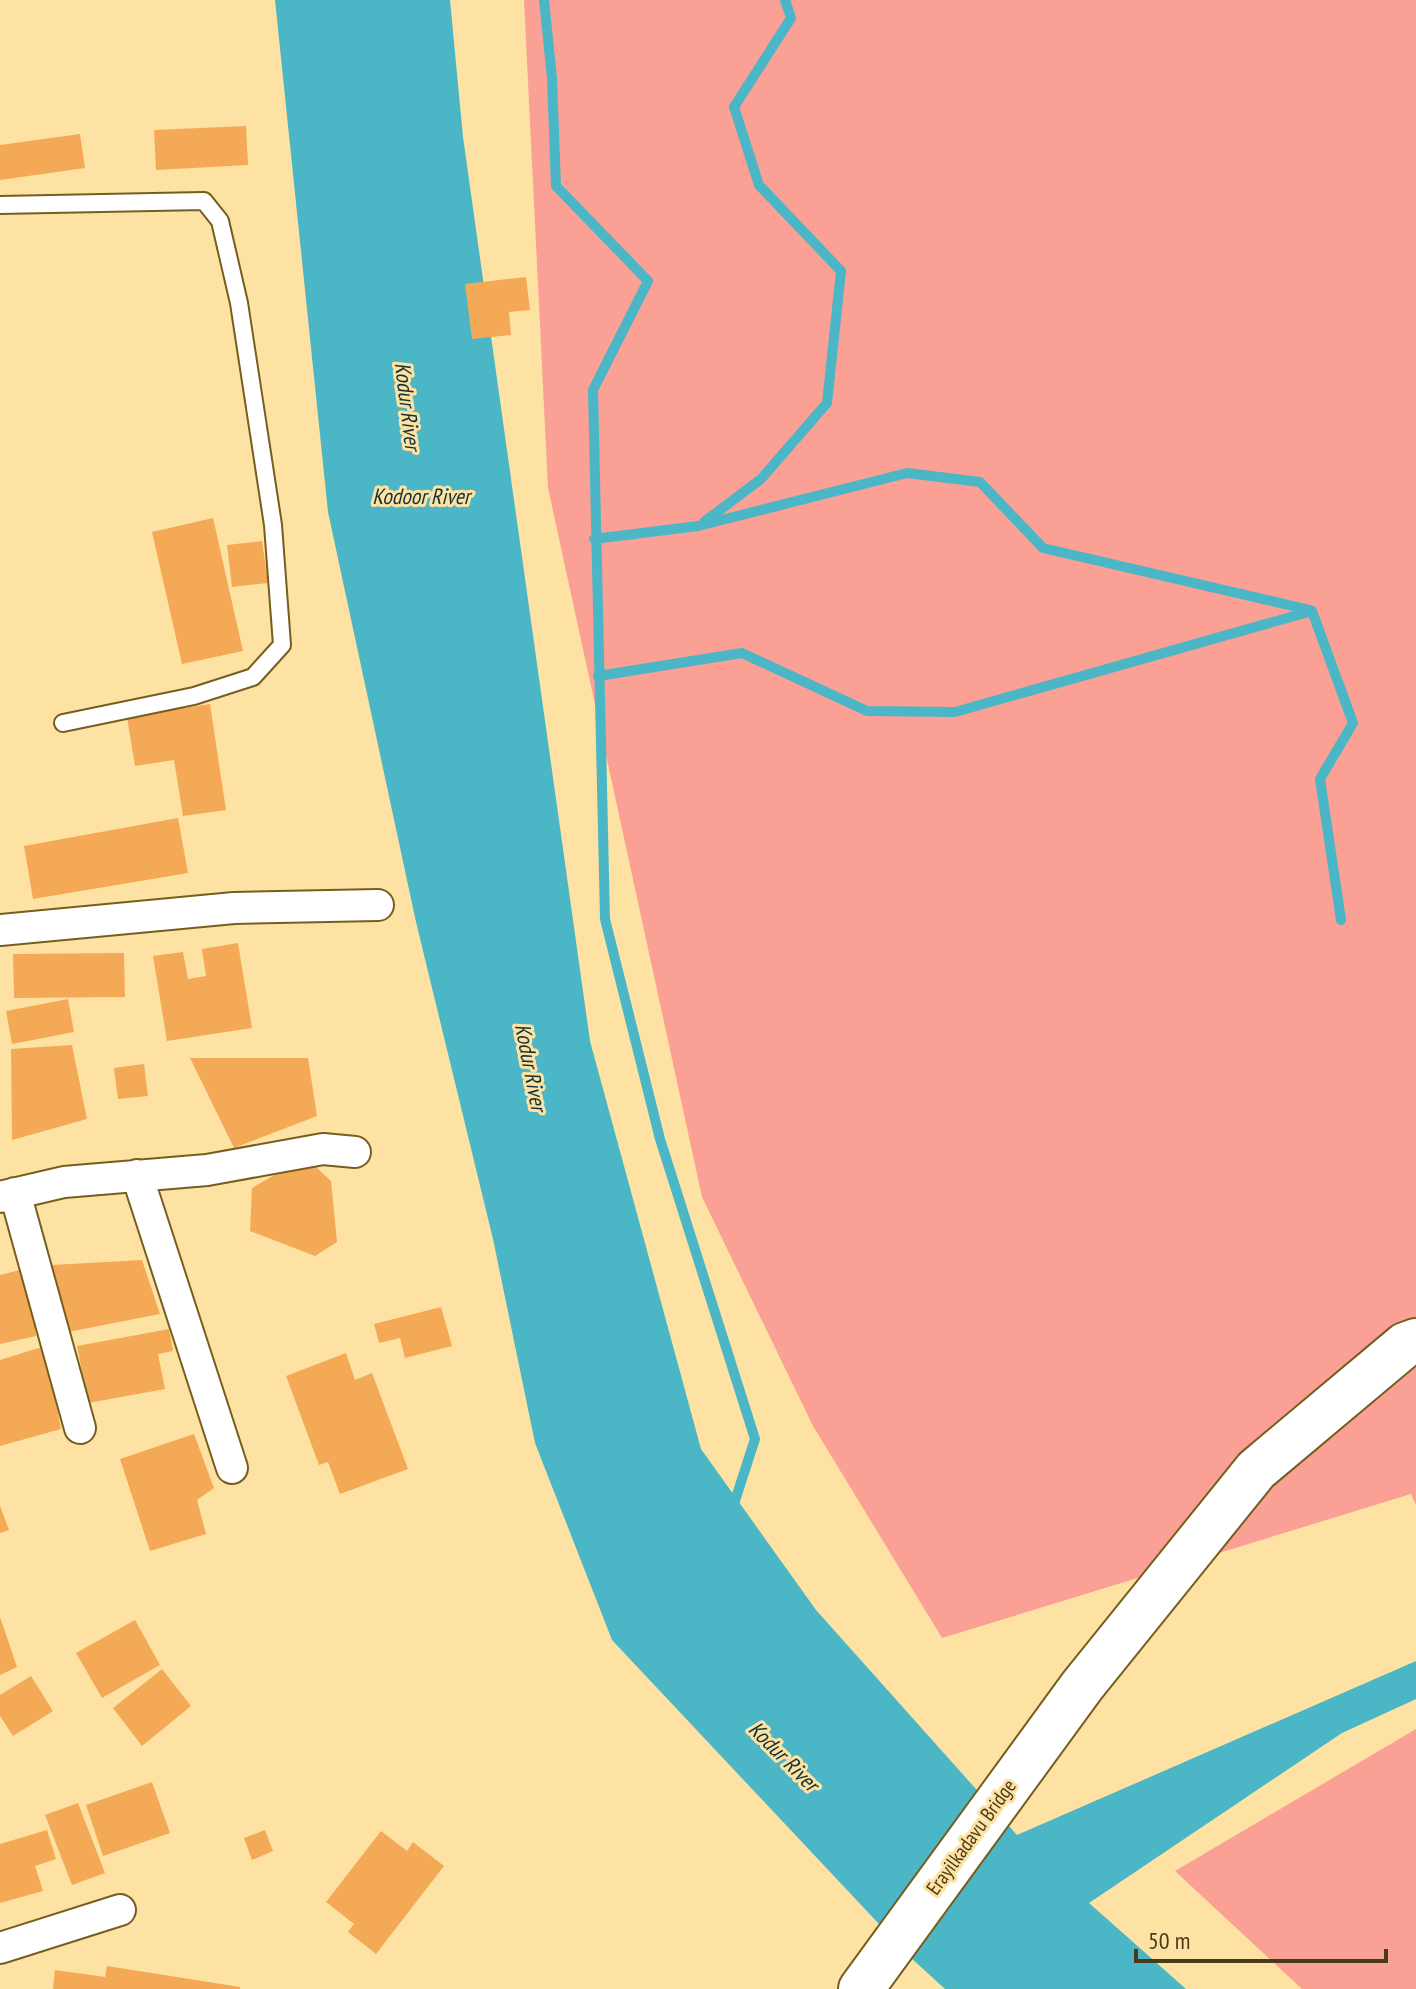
<svg xmlns="http://www.w3.org/2000/svg" width="1416" height="1989" viewBox="0 0 1416 1989" font-family="'PT Sans Narrow',sans-serif">
  <style>
    .green { fill: #faa095 }
    .water { fill: #4bb6c5 }
    .lines { fill: none; stroke-linecap: round; stroke-linejoin: round }
    .stream { stroke: #4bb6c5; stroke-width: 10 }
    .building { fill: #f3a956 }
    .service-casing { stroke: #765e1f; stroke-width: 20 }
    .minor-casing { stroke: #765e1f; stroke-width: 34 }
    .secondary-casing { stroke: #765e1f; stroke-width: 48 }
    .service { stroke: #fff; stroke-width: 16 }
    .minor { stroke: #fff; stroke-width: 30 }
    .secondary { stroke: #fff; stroke-width: 44 }
    .labels { text-anchor: middle; stroke-width: 6; stroke-linejoin: round; paint-order: stroke }
    .street-label { font-size: 20px; fill: #493b19; stroke: #fee2a3 }
    .water-label { font-size: 22px; font-style: italic; fill: #123337; stroke: #fee2a3 }
  </style>
  <rect width="100%" height="100%" fill="#fee2a3"/>
  <!-- green -->
  <path class="green" d="M 524,0 L 1416,0 L 1416,1505 L 1411,1494 L 942,1638 L 813,1426 L 702,1197 L 548,488 Z
    M 1416,1729 L 1416,1989 L 1302,1989 L 1175,1871 Z"/>
  <!-- water -->
  <path class="water" d="M 275,0 L 450,0 L 463,137 L 590,1041 L 701,1449 L 816,1610 L 1017,1835 L 1416,1661 L 1416,1699 L 1342,1733 L 1089,1903 L 1186,1989 L 945,1989 L 910,1957 L 612,1640 L 535,1443 L 493,1239 L 416,922 L 328,512 Z"/>
  <g class="lines">
    <!-- stream -->
    <path class="stream" d="M 544,0 L 552,78 L 556,186 L 648,281 L 593,390 L 605,919 L 660,1139 L 755,1439 L 732,1510
      M 704,522 L 761,479 L 827,403 L 841,271 L 759,185 L 734,107 L 791,18 L 785,0
      M 594,539 L 698,526 L 907,473 L 980,482 L 1043,548 L 1310,610
      M 598,676 L 742,653 L 867,711 L 955,712 L 1312,611 L 1353,723 L 1320,779 L 1341,920"/>
  </g>
  <!-- building -->
  <path class="building" d="M 246,126 L 248,165 L 156,170 L 154,130 Z
    M 80,134 L 85,168 L 0,180 L 0,145 Z
    M 526,277 L 530,310 L 509,312 L 511,335 L 472,339 L 465,284 Z
    M 213,518 L 243,651 L 182,664 L 152,532 Z
    M 262,541 L 268,583 L 232,587 L 227,545 Z
    M 210,704 L 226,810 L 183,816 L 174,760 L 135,766 L 127,717 Z
    M 178,818 L 188,873 L 33,899 L 24,846 Z
    M 238,943 L 252,1028 L 167,1041 L 153,956 L 183,952 L 188,979 L 206,976 L 202,949 Z
    M 124,953 L 125,997 L 14,998 L 13,954 Z
    M 68,999 L 74,1032 L 12,1044 L 6,1011 Z
    M 72,1045 L 87,1119 L 12,1140 L 11,1049 Z
    M 190,1058 L 308,1058 L 317,1116 L 234,1148 Z
    M 144,1064 L 148,1096 L 118,1099 L 114,1068 Z
    M 315,1166 L 331,1181 L 337,1242 L 315,1256 L 250,1231 L 252,1188 L 285,1169 Z
    M 142,1260 L 160,1314 L 63,1333 L 52,1265 Z
    M 28,1268 L 36,1336 L 0,1344 L 0,1275 Z
    M 441,1307 L 452,1346 L 405,1358 L 400,1338 L 379,1343 L 374,1324 Z
    M 169,1329 L 173,1351 L 158,1354 L 165,1389 L 88,1403 L 77,1346 Z
    M 45,1346 L 61,1429 L 0,1446 L 0,1360 Z
    M 346,1353 L 355,1380 L 372,1373 L 408,1469 L 340,1494 L 328,1462 L 319,1465 L 286,1376 Z
    M 194,1434 L 214,1488 L 197,1500 L 206,1534 L 150,1551 L 120,1459 Z
    M 0,1506 L 9,1530 L 0,1533 Z
    M 0,1617 L 17,1667 L 0,1675 Z
    M 135,1620 L 160,1665 L 102,1698 L 76,1653 Z
    M 162,1669 L 191,1706 L 142,1746 L 113,1708 Z
    M 31,1676 L 53,1711 L 13,1736 L 0,1716 L 0,1695 Z
    M 152,1782 L 170,1833 L 103,1856 L 86,1805 Z
    M 78,1803 L 105,1873 L 72,1885 L 45,1815 Z
    M 47,1830 L 56,1859 L 35,1866 L 43,1891 L 0,1903 L 0,1844 Z
    M 265,1830 L 273,1851 L 252,1860 L 244,1838 Z
    M 381,1831 L 407,1851 L 413,1842 L 444,1866 L 376,1954 L 348,1932 L 354,1924 L 326,1902 Z
    M 107,1966 L 240,1987 L 240,1989 L 53,1989 L 55,1970 L 105,1977 Z"/>
  <g class="lines">
    <!-- service casing -->
    <g class="service-casing">
      <path id="service" d="M 0,205 L 204,201 L 220,221 L 239,303 L 273,525 L 282,645 L 253,677 L 194,696 L 63,723"/>
    </g>
    <!-- minor casing -->
    <g class="minor-casing">
      <path id="minor" d="M 0,930 L 234,908 L 378,905
        M 137,1175 L 232,1468
        M 15,1193 L 80,1428
        M 0,1197 L 64,1182 L 207,1170 L 323,1149 L 355,1152
        M 0,1948 L 120,1910"/>
    </g>
    <!-- secondary casing -->
    <g class="secondary-casing">
      <path id="secondary" d="M 861,1989 L 1082,1686 L 1256,1470 L 1405,1345 L 1416,1341"/>
    </g>
    <!-- service -->
    <use href="#service" class="service"/>
    <!-- minor -->
    <use href="#minor" class="minor"/>
    <!-- secondary -->
    <use href="#secondary" class="secondary"/>
  </g>
  <g class="labels">
    <!-- street labels -->
    <g class="street-label">
      <text transform="translate(971 1837) rotate(-54)" y="7">Erayilkadavu Bridge</text>
    </g>
    <!-- water labels -->
    <g class="water-label">
      <text transform="translate(408 406) rotate(83)" y="8">Kodur River</text>
      <text x="421" y="504">Kodoor River</text>
      <text transform="translate(531 1067) rotate(79)" y="8">Kodur River</text>
      <text transform="translate(784 1756) rotate(45)" y="8">Kodur River</text>
    </g>
  </g>
  <!-- scale -->
  <path d="M1136 1949v12h250v-12" fill="none" stroke="#493b19" stroke-width="4"/>
  <text x="1148" y="1949" font-size="24" fill="#493b19" stroke="#fee2a3" stroke-width="6" paint-order="stroke">50 m</text>
</svg>
